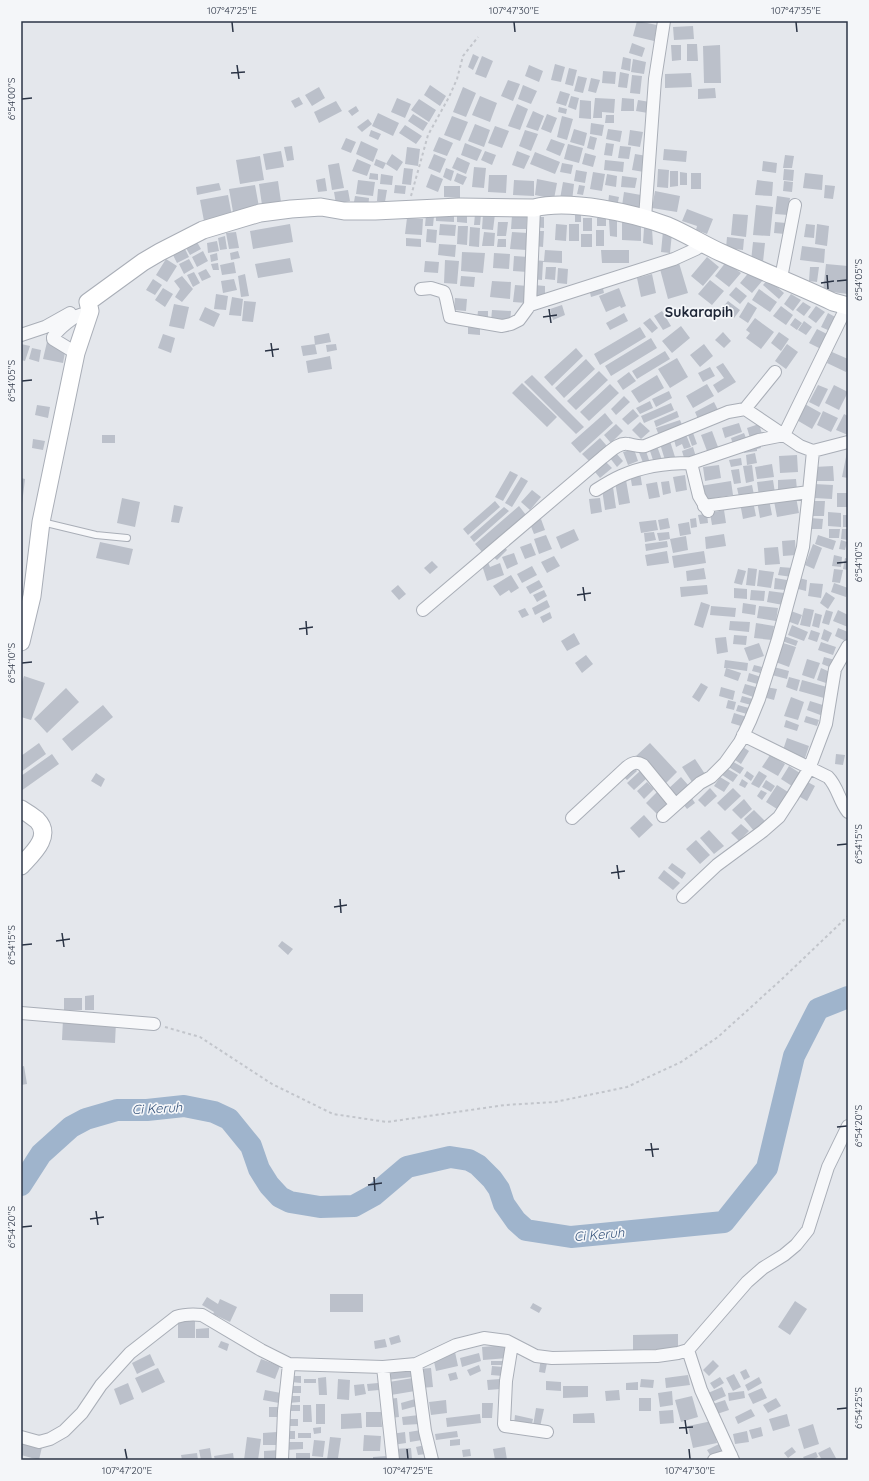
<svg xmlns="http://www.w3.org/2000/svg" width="869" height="1481" viewBox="0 0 869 1481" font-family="Quicksand,sans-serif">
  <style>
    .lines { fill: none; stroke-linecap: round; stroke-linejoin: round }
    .river { stroke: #9fb4cc; stroke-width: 22 }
    .building { fill: #bbc0ca }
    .lane-casing { stroke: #a9aeb7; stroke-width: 8 }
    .street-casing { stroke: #a9aeb7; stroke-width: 14 }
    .secondary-casing { stroke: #a9aeb7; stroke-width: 19 }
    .path { stroke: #c2c5cb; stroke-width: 2; stroke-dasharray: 3 3; stroke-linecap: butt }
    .lane { stroke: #f7f8fa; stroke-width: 6 }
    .street { stroke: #f7f8fa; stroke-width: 12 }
    .secondary { stroke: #fff; stroke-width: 17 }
    .ticks { fill: none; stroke: #2b3445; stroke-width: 1.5 }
    .labels { text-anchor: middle; stroke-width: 3.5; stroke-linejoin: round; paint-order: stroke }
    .water-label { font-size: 13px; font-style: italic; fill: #34527a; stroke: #f4f6f9 }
    .quarter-label { font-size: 14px; font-weight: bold; fill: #1d2536; stroke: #f4f6f9 }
    .neatline { fill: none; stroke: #2b3445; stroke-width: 1.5 }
    .ticks-label { font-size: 10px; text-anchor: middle; fill: #2b3445 }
  </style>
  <rect width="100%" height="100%" fill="#e4e7ec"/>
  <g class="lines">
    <!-- river -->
    <path class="river" d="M 21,1185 L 41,1154 L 71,1127 L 86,1119 L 117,1110 L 147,1110 L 184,1106 L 214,1112 L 229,1119 L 251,1146 L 259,1169 L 269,1185 L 280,1197 L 290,1202 L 320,1207 L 354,1206 L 374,1195 L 407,1167 L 450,1157 L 469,1160 L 478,1165 L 492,1179 L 499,1189 L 504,1204 L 516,1221 L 526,1230 L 571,1237 L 724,1222 L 767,1168 L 794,1056 L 818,1009 L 848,997"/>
  </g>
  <!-- building -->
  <path class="building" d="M 637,21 L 657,25 L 654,41 L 633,36 Z
    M 693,26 L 694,39 L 674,40 L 673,27 Z
    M 632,43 L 645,48 L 642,57 L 629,53 Z
    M 687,44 L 697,44 L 698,61 L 687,61 Z
    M 671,45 L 681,45 L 681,60 L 672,61 Z
    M 720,45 L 721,83 L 704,83 L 703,46 Z
    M 473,54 L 479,57 L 473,70 L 468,67 Z
    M 482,56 L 493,61 L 486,78 L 475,74 Z
    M 623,57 L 631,59 L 630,71 L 621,69 Z
    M 633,59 L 646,62 L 644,74 L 631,72 Z
    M 555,64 L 565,67 L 561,82 L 551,80 Z
    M 529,65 L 543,71 L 539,82 L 525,76 Z
    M 569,68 L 577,70 L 573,86 L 565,84 Z
    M 603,71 L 616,72 L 615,84 L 602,83 Z
    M 620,72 L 629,74 L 627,88 L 618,87 Z
    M 691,73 L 692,87 L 665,88 L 665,74 Z
    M 632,75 L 642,76 L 640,94 L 630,93 Z
    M 578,76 L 587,78 L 583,93 L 574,91 Z
    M 591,78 L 600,80 L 596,93 L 588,91 Z
    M 508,80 L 520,84 L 513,101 L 501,96 Z
    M 430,85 L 446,96 L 440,106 L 424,95 Z
    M 523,85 L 537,91 L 531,104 L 518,99 Z
    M 319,87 L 325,98 L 312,106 L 305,95 Z
    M 463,87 L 476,93 L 466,117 L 453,112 Z
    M 715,88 L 716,98 L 698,99 L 698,89 Z
    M 560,91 L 570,94 L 566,106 L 556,103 Z
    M 480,96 L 497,103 L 490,122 L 472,115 Z
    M 571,96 L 579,98 L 576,110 L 568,107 Z
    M 299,97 L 303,104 L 295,108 L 291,101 Z
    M 397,98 L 411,104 L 405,118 L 391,112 Z
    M 595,98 L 615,99 L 614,113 L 602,112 L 602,118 L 593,118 Z
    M 622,98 L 634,99 L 634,111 L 621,111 Z
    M 419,99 L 436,110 L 429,122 L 411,110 Z
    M 580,100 L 591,101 L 591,119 L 579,118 Z
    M 638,100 L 650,102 L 648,113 L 636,111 Z
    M 336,101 L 342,111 L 319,123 L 314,112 Z
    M 517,104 L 528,109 L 520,130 L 508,126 Z
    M 356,106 L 359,111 L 352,116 L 348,111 Z
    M 559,107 L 567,109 L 566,114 L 558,112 Z
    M 533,111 L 544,116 L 538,131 L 526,127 Z
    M 378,113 L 399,123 L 393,136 L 372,126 Z
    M 413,114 L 428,123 L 423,131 L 408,121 Z
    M 547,114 L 557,118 L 551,133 L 541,129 Z
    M 606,115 L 614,115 L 614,123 L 605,123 Z
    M 452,116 L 468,122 L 460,141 L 444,135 Z
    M 562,116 L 573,119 L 567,140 L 557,137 Z
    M 368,119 L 372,124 L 362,132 L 357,127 Z
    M 591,123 L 604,125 L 602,136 L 590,134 Z
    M 475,124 L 490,130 L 484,147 L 468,141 Z
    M 405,125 L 422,136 L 416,144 L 399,133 Z
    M 495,126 L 509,131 L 502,148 L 488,143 Z
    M 574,129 L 587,133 L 584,146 L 570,142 Z
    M 608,129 L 622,131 L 620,142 L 606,139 Z
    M 371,130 L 381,134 L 378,140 L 369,136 Z
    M 525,130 L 538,134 L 531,151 L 519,146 Z
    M 630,130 L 643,132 L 640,147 L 628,145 Z
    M 590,136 L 597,138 L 594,150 L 587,148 Z
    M 439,137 L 453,143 L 447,156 L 433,151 Z
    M 346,138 L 356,142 L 351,153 L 341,149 Z
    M 551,139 L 565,144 L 560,156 L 546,150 Z
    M 361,141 L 378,149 L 373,162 L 356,154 Z
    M 465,143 L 482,150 L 477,161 L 461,155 Z
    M 606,143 L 614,144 L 612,156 L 604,155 Z
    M 568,144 L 583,148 L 579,163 L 564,159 Z
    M 292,146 L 294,160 L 287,161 L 284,147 Z
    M 620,146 L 631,147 L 629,159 L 618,158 Z
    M 407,147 L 420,149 L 418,166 L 405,164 Z
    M 664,149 L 687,151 L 686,162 L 663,160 Z
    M 281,151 L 284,167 L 266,170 L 263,154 Z
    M 485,151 L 496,155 L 492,165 L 481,160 Z
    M 517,151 L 530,156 L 524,169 L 512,165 Z
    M 535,152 L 560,162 L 555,174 L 530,164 Z
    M 585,153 L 596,156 L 593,167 L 582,164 Z
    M 392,154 L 403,162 L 397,171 L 386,164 Z
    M 434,154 L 446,159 L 440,173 L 428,168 Z
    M 635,154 L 647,156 L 644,172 L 632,170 Z
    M 785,155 L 794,156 L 792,168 L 783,168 Z
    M 260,156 L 264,180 L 240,184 L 236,160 Z
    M 457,157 L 470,163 L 466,174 L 452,168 Z
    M 357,159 L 371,165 L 367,176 L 352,171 Z
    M 376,159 L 386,163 L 383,169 L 374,165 Z
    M 605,160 L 624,162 L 623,172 L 604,170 Z
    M 763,161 L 777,163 L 776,173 L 762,171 Z
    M 339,163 L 344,188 L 332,190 L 328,165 Z
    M 562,163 L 573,165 L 571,174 L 560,172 Z
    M 474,167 L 486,168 L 484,188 L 472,187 Z
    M 404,168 L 413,169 L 411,185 L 402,184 Z
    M 446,168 L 454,171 L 451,181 L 443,177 Z
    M 658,169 L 669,170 L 668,188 L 657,187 Z
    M 784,169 L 794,170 L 793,181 L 783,180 Z
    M 576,170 L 587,172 L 585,183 L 574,181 Z
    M 670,171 L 678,171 L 678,186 L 670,187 Z
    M 593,172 L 605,174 L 602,191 L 590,189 Z
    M 680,172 L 687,173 L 687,185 L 680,185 Z
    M 370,173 L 378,174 L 378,180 L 369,179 Z
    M 457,173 L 467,177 L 463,185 L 454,181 Z
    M 691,173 L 701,173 L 701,189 L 691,189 Z
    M 805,173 L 823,175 L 822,190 L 803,188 Z
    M 381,174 L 393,176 L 392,185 L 380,184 Z
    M 431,174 L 443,179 L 438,192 L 426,187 Z
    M 607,174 L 617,176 L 616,187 L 605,185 Z
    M 489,175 L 507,175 L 506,193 L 488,192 Z
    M 622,176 L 637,178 L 635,188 L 621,187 Z
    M 325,178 L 327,191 L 318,192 L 316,180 Z
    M 537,179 L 557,183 L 554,199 L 535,195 Z
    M 358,180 L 375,182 L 373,196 L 356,194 Z
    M 514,180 L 534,181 L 534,196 L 513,195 Z
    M 757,180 L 773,182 L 772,196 L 755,195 Z
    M 278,181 L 281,202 L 262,205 L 259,184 Z
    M 784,181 L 793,182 L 792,192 L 783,191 Z
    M 563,182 L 574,184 L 572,201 L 560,199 Z
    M 219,183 L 221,190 L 197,195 L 196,187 Z
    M 255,185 L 259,207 L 233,212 L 229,189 Z
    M 395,185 L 406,186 L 405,194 L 394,193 Z
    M 579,185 L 585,186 L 583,195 L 577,194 Z
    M 825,185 L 835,186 L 833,199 L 824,198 Z
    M 444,186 L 460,186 L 460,198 L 444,197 Z
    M 378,189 L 387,190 L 385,202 L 377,201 Z
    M 348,190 L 350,201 L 336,204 L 334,192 Z
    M 655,191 L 680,196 L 677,212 L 652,208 Z
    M 624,192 L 641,195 L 639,209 L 622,206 Z
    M 228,195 L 232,216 L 204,221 L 200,200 Z
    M 609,195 L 619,197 L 617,207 L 608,205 Z
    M 355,196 L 369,198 L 368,210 L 353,208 Z
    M 777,196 L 790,198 L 788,215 L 775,214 Z
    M 756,205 L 773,207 L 770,236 L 753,235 Z
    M 687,209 L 713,219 L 707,234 L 696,230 L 697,226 L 682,221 Z
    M 575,212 L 581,212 L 581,222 L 575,222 Z
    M 436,213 L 454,214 L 454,222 L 436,221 Z
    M 457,213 L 467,213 L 467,223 L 457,222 Z
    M 475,214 L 481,215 L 480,225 L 474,225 Z
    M 483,214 L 495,214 L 493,230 L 482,229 Z
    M 733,214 L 748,215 L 746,237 L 731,235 Z
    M 426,215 L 434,216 L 433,226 L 425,226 Z
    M 512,215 L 527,216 L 526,229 L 511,229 Z
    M 535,217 L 544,217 L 544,228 L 534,227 Z
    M 407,218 L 423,219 L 422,235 L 405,234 Z
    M 583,218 L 592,218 L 592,231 L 583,231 Z
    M 597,218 L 606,218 L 606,226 L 597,226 Z
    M 609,220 L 617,220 L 617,237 L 610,236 Z
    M 498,222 L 508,222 L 506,236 L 497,236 Z
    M 622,222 L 641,223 L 641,241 L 622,240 Z
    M 775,222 L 786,223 L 785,234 L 774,233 Z
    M 290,224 L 293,242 L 253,249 L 250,231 Z
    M 440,224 L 456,225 L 455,236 L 439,235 Z
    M 556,224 L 567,225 L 566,241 L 555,240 Z
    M 569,224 L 579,224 L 579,241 L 569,241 Z
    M 806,224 L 815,225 L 814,238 L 804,237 Z
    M 817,224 L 829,226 L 827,246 L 815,244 Z
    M 458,226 L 468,226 L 467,245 L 457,244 Z
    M 470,227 L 480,228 L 479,247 L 469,246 Z
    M 644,228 L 652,228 L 653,245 L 643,243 Z
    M 427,229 L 437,230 L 436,243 L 426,242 Z
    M 596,230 L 604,230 L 604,246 L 596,246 Z
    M 535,231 L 544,231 L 543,247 L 534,246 Z
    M 663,231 L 672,233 L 670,253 L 661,252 Z
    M 236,232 L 239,248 L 229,249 L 226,233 Z
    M 484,232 L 495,233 L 494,246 L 482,246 Z
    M 512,232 L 528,233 L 527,250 L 510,249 Z
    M 581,234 L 592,234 L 592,247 L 581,247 Z
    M 225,236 L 227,249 L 220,250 L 218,238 Z
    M 727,237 L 744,239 L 743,250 L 726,248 Z
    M 406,238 L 421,239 L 421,247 L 406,246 Z
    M 498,239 L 506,239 L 506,247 L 497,247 Z
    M 217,241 L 219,251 L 208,253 L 207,243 Z
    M 197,242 L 201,249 L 190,255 L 186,248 Z
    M 753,242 L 765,243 L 763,262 L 751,261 Z
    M 439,244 L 456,245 L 455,257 L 438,255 Z
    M 802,246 L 825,249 L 824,263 L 800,260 Z
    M 184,247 L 189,257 L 177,263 L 172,253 Z
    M 545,250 L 562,251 L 562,263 L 543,262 L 542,280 L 532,279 L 534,260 L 544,261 Z
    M 601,250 L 629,250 L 629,263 L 602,263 Z
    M 203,251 L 208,261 L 197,267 L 192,257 Z
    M 238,251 L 240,258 L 231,260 L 230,253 Z
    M 462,252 L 485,253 L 483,273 L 461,271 Z
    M 217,253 L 218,260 L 211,262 L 210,255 Z
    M 494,253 L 510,254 L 509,269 L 493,268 Z
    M 514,256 L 529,257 L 528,272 L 513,271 Z
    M 707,257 L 719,267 L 703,286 L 691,276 Z
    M 290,258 L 293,272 L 258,278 L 255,264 Z
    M 166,259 L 177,266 L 167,282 L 156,275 Z
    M 189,259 L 194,268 L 184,274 L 179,264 Z
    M 445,260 L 459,261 L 457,284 L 444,283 Z
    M 425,261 L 439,262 L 438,273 L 424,272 Z
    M 234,262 L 236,273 L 222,275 L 220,265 Z
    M 726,262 L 741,273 L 729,287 L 715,276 Z
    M 218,263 L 219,270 L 213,270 L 211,264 Z
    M 679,263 L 688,293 L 668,299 L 660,269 Z
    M 826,264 L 848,266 L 848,294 L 823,291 Z
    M 546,267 L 556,267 L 555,280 L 545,279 Z
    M 810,267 L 819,267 L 817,282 L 809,281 Z
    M 558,268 L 568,269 L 567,284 L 557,283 Z
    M 206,269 L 211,277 L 202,281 L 198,273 Z
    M 751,270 L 763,280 L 752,293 L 740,283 Z
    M 194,272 L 200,283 L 193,287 L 187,275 Z
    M 245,274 L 249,296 L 241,297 L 238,276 Z
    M 652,274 L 656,293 L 641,297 L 637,278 Z
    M 182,276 L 193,289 L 182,302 L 175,297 L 180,289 L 174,281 Z
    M 461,276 L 475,277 L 474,287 L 460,286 Z
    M 153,279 L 162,285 L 155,295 L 146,290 Z
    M 234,279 L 237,290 L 223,293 L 221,281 Z
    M 768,279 L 784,293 L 779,299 L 763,285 Z
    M 710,280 L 724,291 L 712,305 L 698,294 Z
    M 492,281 L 511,282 L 510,299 L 490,297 Z
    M 602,284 L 604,293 L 591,297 L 589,288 Z
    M 515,285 L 528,286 L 526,303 L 513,302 Z
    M 534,285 L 545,286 L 545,298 L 533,298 Z
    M 736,287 L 747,296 L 740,304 L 729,295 Z
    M 163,288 L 173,294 L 165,307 L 155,300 Z
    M 619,288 L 626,306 L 621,308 L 620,306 L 606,312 L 599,296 Z
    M 759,289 L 777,302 L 770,312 L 752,300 Z
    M 216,294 L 228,296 L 226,310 L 214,309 Z
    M 791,294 L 801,300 L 793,311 L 784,304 Z
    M 232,297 L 243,299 L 241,316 L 229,315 Z
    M 455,298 L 467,299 L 466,311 L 454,310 Z
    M 244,301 L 256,302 L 253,322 L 242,321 Z
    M 728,301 L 740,310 L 734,318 L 722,308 Z
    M 748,302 L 757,308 L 748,323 L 739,317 Z
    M 803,302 L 811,307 L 804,316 L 796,310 Z
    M 174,304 L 189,307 L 184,329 L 169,326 Z
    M 562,305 L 565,315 L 553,320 L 550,309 Z
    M 781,306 L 793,315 L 786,325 L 773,316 Z
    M 816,306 L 825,312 L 816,323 L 808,317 Z
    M 205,307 L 220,314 L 214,327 L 199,320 Z
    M 492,310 L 511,311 L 510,322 L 491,321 Z
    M 478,311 L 488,311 L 488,320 L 477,319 Z
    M 662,311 L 671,326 L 663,330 L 654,316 Z
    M 624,313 L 628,321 L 610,330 L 606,323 Z
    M 828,313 L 837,318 L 830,331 L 821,327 Z
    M 650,318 L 658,328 L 652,333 L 643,323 Z
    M 755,318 L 774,332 L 761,349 L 746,338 L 750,333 L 746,330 Z
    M 795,318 L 802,323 L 797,330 L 790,325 Z
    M 804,321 L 812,327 L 806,335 L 798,330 Z
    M 468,326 L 480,327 L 480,335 L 468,334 Z
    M 681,326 L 690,338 L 672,353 L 662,341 Z
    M 640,327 L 646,337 L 600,365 L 594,354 Z
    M 817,329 L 829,335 L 821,349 L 809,343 Z
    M 723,332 L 731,341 L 724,348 L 715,340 Z
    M 779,332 L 789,339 L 781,351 L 771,343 Z
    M 329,333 L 331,342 L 315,345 L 314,336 Z
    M 163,334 L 175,338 L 171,353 L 158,348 Z
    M 651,338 L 657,348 L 611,376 L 605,366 Z
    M 47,342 L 66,347 L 63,363 L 43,359 Z
    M 21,344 L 30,346 L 25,361 L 21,360 Z
    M 315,344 L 317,354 L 303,356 L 301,346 Z
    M 336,344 L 337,350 L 327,352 L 326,345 Z
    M 704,344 L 713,356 L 700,367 L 690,355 Z
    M 787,344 L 798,352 L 786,369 L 775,361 Z
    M 32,348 L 41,350 L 39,362 L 29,359 Z
    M 576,348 L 583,356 L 552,386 L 544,377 Z
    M 665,351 L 670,359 L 637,379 L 632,371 Z
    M 832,352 L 848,359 L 848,368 L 846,372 L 827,363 Z
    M 330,356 L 332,369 L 308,373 L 306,361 Z
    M 677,358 L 688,377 L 670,388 L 658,369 Z
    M 586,359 L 595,369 L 564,398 L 555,388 Z
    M 723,363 L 736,382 L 718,393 L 713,385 L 724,378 L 716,367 Z
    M 710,367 L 715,376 L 703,382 L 698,373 Z
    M 599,371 L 608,380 L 576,410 L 567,401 Z
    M 629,372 L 636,381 L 623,390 L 617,381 Z
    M 532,375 L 584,427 L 576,434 L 524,382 Z
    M 657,375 L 664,388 L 639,403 L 631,391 Z
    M 522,383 L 557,417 L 547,427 L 512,393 Z
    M 610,384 L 619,393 L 589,421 L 580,412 Z
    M 707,384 L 714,396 L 693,408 L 686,396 Z
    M 818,385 L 828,389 L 819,407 L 809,402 Z
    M 834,385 L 848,392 L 839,410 L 825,403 Z
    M 669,391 L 672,398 L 656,407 L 652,399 Z
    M 624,396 L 630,402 L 616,415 L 611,409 Z
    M 650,401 L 653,408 L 640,414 L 636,408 Z
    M 714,402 L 718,410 L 698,419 L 695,412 Z
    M 671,403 L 674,410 L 644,423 L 641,416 Z
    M 803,403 L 821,413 L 812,429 L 795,419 Z
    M 37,405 L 50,407 L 48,418 L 35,415 Z
    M 633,409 L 639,416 L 628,425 L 622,419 Z
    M 677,411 L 679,417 L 656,427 L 654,421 Z
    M 823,411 L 838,418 L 831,432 L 817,425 Z
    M 605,413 L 613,423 L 580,453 L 571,443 Z
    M 844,414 L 848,416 L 848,435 L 836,430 Z
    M 680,420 L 684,429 L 660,438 L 656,428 Z
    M 640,422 L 650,431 L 641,439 L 632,430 Z
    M 739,423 L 742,432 L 725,438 L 722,428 Z
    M 616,424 L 623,431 L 611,443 L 604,435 Z
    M 759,424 L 763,437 L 751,441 L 747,428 Z
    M 692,430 L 697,444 L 692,446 L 687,432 Z
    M 712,431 L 718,447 L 707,451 L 701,435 Z
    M 685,432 L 691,447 L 684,449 L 682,444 L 676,447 L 673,436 Z
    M 744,433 L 748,443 L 734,448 L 731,438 Z
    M 102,435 L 115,435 L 115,443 L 102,443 Z
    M 600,438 L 607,446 L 590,462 L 582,454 Z
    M 33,439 L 45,441 L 43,450 L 32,448 Z
    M 670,441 L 675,457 L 665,460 L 660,444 Z
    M 758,441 L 761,448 L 757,449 L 757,451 L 744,453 L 743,447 Z
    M 657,446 L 662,460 L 654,463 L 649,448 Z
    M 693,447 L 696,457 L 685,461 L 682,451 Z
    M 645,448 L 650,463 L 644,465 L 638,450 Z
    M 634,449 L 638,461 L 628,465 L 623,452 Z
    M 847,452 L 848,452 L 848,478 L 842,477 Z
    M 616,453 L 623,461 L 617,467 L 610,458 Z
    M 755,453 L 757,463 L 747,465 L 746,455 Z
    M 797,455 L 798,472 L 780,473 L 779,456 Z
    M 741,458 L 742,465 L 731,467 L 729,460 Z
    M 606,462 L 612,468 L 600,478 L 595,472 Z
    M 772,464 L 774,477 L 757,479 L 755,467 Z
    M 719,465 L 721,478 L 705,481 L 703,467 Z
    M 752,465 L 754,481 L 746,483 L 743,466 Z
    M 833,466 L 834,481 L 814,481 L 814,467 Z
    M 739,469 L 741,483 L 734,484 L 731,470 Z
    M 510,471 L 518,475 L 503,501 L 495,497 Z
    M 640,472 L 642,485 L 632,486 L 630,474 Z
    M 685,475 L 687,490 L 676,492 L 673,477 Z
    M 521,477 L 528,481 L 512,507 L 505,503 Z
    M 21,478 L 25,479 L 22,504 L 21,504 Z
    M 796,479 L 797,490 L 778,490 L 778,480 Z
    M 626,480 L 630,503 L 619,505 L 615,482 Z
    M 773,480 L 775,493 L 759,496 L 757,482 Z
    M 669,481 L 671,493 L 663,495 L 661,482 Z
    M 731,481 L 733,495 L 702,500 L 700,486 Z
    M 657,482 L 660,497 L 649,499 L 646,484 Z
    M 814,484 L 833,485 L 832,499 L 814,498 Z
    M 752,485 L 754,495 L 739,497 L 737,488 Z
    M 613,487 L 616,508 L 605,510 L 602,489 Z
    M 532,490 L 541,497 L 530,510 L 521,502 Z
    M 837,493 L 848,493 L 848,507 L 837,507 Z
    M 796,497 L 799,513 L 777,517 L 774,501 Z
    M 122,498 L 140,502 L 135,527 L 117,523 Z
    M 600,498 L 602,512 L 591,514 L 589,499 Z
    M 769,499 L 772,515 L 760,518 L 757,501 Z
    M 495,501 L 500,507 L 468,535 L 463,529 Z
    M 753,501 L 756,516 L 743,519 L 740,503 Z
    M 813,501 L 825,501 L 824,516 L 813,516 Z
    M 174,505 L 183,507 L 179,523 L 171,522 Z
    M 519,506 L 526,515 L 483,553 L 475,544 Z
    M 504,507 L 509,511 L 474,542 L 470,537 Z
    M 724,510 L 726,523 L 712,525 L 710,513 Z
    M 828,512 L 841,513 L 841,527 L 828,526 Z
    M 707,514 L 708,523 L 700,524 L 698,515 Z
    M 843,515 L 848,515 L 848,527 L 843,527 Z
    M 668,518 L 670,528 L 660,530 L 658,520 Z
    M 696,518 L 697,527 L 691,528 L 690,519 Z
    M 810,518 L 823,519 L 822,529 L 810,529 Z
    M 541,519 L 545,530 L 534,534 L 530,524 Z
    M 656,520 L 658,530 L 641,533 L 639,522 Z
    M 689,522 L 691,534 L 680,536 L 678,524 Z
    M 574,529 L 579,540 L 561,549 L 556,537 Z
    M 829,529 L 840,529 L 839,538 L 829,538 Z
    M 842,529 L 848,529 L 848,540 L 841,539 Z
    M 654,532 L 656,540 L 645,542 L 644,533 Z
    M 669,532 L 670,539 L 659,541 L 657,533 Z
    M 724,534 L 726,546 L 706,549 L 705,537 Z
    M 546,535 L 552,549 L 539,554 L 534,539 Z
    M 818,535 L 836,541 L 833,550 L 815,544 Z
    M 686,536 L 688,550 L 673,553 L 670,539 Z
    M 795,540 L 796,555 L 783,556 L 782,541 Z
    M 841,540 L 847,542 L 845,550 L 839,549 Z
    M 667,541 L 668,547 L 646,551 L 645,544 Z
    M 100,542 L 133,549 L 129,565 L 96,558 Z
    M 531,543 L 536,555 L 525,559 L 520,547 Z
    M 813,544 L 822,548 L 814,569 L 805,565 Z
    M 503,545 L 507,550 L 497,560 L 492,556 Z
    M 778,547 L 780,564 L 765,565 L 764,548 Z
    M 667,551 L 669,563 L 647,566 L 645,555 Z
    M 704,551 L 706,563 L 674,568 L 672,556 Z
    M 514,553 L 518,564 L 507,569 L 502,557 Z
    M 834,555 L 842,557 L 841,567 L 832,566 Z
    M 554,556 L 560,566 L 547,573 L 541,562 Z
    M 845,558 L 848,559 L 848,570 L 843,569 Z
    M 487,560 L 490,567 L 500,563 L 504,575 L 487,581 L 481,562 Z
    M 432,561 L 438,567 L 430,574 L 424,568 Z
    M 532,566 L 537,575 L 522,583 L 517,574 Z
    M 780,567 L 793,568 L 792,577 L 778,575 Z
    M 704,568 L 706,579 L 687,581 L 686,571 Z
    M 748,568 L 757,569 L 755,586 L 746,585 Z
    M 738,569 L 746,571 L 742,585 L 734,583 Z
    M 834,569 L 843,570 L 840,583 L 832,582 Z
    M 759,570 L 774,572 L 771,588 L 757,586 Z
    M 511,575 L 519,588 L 511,593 L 509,590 L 500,596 L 493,586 Z
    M 775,578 L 787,580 L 786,590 L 774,589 Z
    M 799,578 L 807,580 L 806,591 L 798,589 Z
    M 539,580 L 543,587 L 530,594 L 526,587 Z
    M 810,583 L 823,584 L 821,598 L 808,596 Z
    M 834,583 L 848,588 L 846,597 L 831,592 Z
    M 398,585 L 406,594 L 399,600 L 391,591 Z
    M 707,585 L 708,594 L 681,597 L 680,587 Z
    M 734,588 L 747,589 L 747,599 L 734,598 Z
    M 544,590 L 547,596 L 537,602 L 533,595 Z
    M 751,590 L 765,591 L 764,601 L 750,600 Z
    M 769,591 L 784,593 L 783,605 L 767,602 Z
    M 826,592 L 835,598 L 828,609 L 820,603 Z
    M 547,600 L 550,607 L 535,615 L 532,608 Z
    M 701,602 L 710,605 L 703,628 L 694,625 Z
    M 743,603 L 756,605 L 755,615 L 742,613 Z
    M 711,606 L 736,608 L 735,617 L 710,615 Z
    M 759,606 L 778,608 L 776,621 L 757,618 Z
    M 525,608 L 529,615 L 522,618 L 518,611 Z
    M 804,608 L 814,610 L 810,627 L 800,625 Z
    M 826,610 L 833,612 L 829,625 L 822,623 Z
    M 838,610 L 848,615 L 848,627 L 833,621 Z
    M 791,611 L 802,615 L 798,625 L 787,621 Z
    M 550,612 L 552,618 L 543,623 L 540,617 Z
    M 815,613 L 822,615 L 819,628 L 812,626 Z
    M 730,621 L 750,622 L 749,632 L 729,630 Z
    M 756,623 L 774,626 L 772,640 L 754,638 Z
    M 792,625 L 808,632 L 804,641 L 788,635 Z
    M 838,628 L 848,632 L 848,642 L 835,636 Z
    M 824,629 L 832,633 L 828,642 L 821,639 Z
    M 811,630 L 820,633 L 817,642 L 808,639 Z
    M 574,633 L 580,644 L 567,651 L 561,641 Z
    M 734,635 L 747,636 L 746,645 L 733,644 Z
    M 784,636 L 798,641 L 796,646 L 782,641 Z
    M 726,637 L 728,652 L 717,654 L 715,638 Z
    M 780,642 L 796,647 L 789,667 L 773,661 Z
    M 821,642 L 836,647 L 833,655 L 818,650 Z
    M 759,643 L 764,656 L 749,661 L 744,648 Z
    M 586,655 L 593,664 L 582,673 L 575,663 Z
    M 824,657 L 835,660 L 832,668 L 822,664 Z
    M 807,659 L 820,663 L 814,679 L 802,675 Z
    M 725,660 L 748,663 L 747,671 L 726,668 L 741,673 L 738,681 L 724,676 L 726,668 L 724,668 Z
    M 754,665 L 762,667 L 760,673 L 752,671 Z
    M 770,666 L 789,671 L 787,679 L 768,674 Z
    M 821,668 L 830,672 L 826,683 L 817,680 Z
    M 749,673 L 764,678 L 761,685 L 747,681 Z
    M 24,676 L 45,683 L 31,720 L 21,717 L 21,685 Z
    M 789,677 L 800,680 L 797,691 L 786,687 Z
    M 802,680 L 827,687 L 824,698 L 799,691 Z
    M 701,683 L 708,687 L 699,702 L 692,697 Z
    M 745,684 L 759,688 L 756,698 L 742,693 Z
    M 721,687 L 735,691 L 733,700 L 719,696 Z
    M 766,687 L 777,689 L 774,700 L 763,697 Z
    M 66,688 L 79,702 L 47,733 L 34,719 Z
    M 742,696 L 753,699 L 751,705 L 740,702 Z
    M 791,697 L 804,702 L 798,720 L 784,716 Z
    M 728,700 L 736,702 L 734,710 L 726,708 Z
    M 810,701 L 826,706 L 823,716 L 807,710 Z
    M 103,705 L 113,717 L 72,751 L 62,739 Z
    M 738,705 L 749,708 L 747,714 L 736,711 Z
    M 734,713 L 747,717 L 744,727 L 731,723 Z
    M 806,716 L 819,720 L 817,726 L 804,722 Z
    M 786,720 L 799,725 L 797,731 L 784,727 Z
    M 787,738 L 809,746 L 804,761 L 782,753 Z
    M 39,743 L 46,754 L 21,772 L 21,756 Z
    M 650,743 L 677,772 L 664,785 L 636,756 Z
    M 740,745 L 749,751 L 741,764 L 732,758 Z
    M 52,754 L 59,764 L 21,791 L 21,776 Z
    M 836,754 L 845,755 L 843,765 L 835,764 Z
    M 770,755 L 785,764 L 778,776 L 762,767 Z
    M 695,759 L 705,774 L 692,782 L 682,767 Z
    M 730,760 L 744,768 L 740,774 L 727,766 Z
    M 632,765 L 637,771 L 627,780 L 621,774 Z
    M 789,766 L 803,775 L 795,788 L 781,779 Z
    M 726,768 L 738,775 L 733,782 L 722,775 Z
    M 640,771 L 647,778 L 634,790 L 627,783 Z
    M 747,771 L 754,776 L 751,781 L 744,776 Z
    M 759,771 L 767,776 L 759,788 L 751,784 Z
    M 96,773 L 105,779 L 101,787 L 91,781 Z
    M 681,777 L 689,786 L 676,797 L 668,789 Z
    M 720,777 L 730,783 L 724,792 L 714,786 Z
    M 742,779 L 748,783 L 745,788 L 739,785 Z
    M 766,780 L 775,786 L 771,792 L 762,787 Z
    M 804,780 L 815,786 L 807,801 L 795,794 Z
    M 647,782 L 654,789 L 644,799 L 637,791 Z
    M 777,785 L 788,792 L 777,809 L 766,802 Z
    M 710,788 L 717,796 L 705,807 L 698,800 Z
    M 733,788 L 741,796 L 725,811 L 717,803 Z
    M 761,790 L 767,793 L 762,800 L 757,796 Z
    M 657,792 L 668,803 L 657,814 L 646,803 Z
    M 689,794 L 695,803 L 687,809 L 680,800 Z
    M 744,799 L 752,809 L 741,819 L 732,810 Z
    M 754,810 L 765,821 L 754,831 L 744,819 Z
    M 644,815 L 653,825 L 639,838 L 630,828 Z
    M 741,824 L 749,831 L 739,841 L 731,833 Z
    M 709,830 L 724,846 L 714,854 L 700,838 Z
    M 696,840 L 710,855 L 700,864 L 686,849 Z
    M 672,863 L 686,873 L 682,879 L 668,868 Z
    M 664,870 L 680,883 L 673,890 L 658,878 Z
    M 282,941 L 293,949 L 288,955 L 278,946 Z
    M 94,995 L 94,1010 L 85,1010 L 85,996 Z
    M 64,998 L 82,998 L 82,1010 L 64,1011 Z
    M 63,1019 L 116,1022 L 115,1043 L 62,1040 Z
    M 24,1066 L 27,1084 L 21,1085 L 21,1067 Z
    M 330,1294 L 363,1294 L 363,1312 L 330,1312 Z
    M 207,1297 L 218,1304 L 220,1299 L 237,1307 L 230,1322 L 213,1314 L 214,1312 L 202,1305 Z
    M 795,1301 L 807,1309 L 790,1335 L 778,1327 Z
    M 533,1303 L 542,1308 L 539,1313 L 530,1308 Z
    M 178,1321 L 195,1321 L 195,1338 L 178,1338 Z
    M 209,1328 L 209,1338 L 196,1338 L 196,1329 Z
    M 678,1334 L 678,1349 L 633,1350 L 633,1335 Z
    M 399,1335 L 401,1342 L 391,1345 L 389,1338 Z
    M 385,1339 L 387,1347 L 375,1349 L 374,1341 Z
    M 221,1341 L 229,1344 L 227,1351 L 218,1347 Z
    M 507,1345 L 508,1358 L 483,1360 L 482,1347 Z
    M 455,1352 L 458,1366 L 436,1371 L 433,1357 Z
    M 479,1353 L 481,1361 L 462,1367 L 460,1358 Z
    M 150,1354 L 155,1365 L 137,1374 L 132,1363 Z
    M 541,1357 L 548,1358 L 545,1373 L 539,1372 Z
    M 261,1359 L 280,1366 L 275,1379 L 256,1372 Z
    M 713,1360 L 719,1366 L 709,1376 L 703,1370 Z
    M 491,1361 L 504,1361 L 504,1365 L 491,1365 Z
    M 479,1365 L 481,1371 L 470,1376 L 467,1370 Z
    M 492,1366 L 503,1367 L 503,1376 L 491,1375 Z
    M 158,1368 L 165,1382 L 142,1393 L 135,1378 Z
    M 411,1368 L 412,1377 L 387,1380 L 386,1371 Z
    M 431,1368 L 433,1387 L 420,1388 L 419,1369 Z
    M 746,1369 L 750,1377 L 744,1380 L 740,1372 Z
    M 456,1372 L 458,1379 L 450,1381 L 448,1374 Z
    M 734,1374 L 741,1387 L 733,1391 L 726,1378 Z
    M 688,1375 L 690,1385 L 666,1388 L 665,1378 Z
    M 291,1376 L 301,1376 L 301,1383 L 291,1382 Z
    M 326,1377 L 327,1395 L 319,1395 L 318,1378 Z
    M 720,1377 L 724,1383 L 714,1389 L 710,1383 Z
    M 759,1377 L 762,1383 L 748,1391 L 745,1385 Z
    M 413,1378 L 415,1391 L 391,1395 L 389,1382 Z
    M 304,1379 L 316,1379 L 316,1383 L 304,1383 Z
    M 338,1379 L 350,1380 L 349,1400 L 337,1399 Z
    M 500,1379 L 500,1389 L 488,1390 L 487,1380 Z
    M 641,1379 L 654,1380 L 653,1388 L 640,1387 Z
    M 546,1381 L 561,1382 L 561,1391 L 546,1390 Z
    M 638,1382 L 638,1390 L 626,1390 L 626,1383 Z
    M 128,1383 L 134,1399 L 120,1405 L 114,1389 Z
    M 378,1383 L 379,1390 L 368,1391 L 367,1384 Z
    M 364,1384 L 366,1394 L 355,1396 L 354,1385 Z
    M 289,1386 L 301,1386 L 301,1393 L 289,1393 Z
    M 563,1386 L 588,1386 L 588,1397 L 563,1398 Z
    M 722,1387 L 726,1396 L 712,1402 L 708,1393 Z
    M 762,1388 L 767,1398 L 753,1404 L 748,1394 Z
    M 265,1390 L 281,1393 L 279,1403 L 263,1400 Z
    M 619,1390 L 620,1400 L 606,1401 L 605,1391 Z
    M 672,1391 L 673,1405 L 660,1407 L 658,1393 Z
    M 744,1391 L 745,1398 L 729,1401 L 728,1393 Z
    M 288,1396 L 300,1396 L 300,1402 L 288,1403 Z
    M 692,1396 L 698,1417 L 681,1422 L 675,1400 Z
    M 397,1398 L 399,1417 L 391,1418 L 388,1399 Z
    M 639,1398 L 651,1398 L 651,1411 L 639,1411 Z
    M 776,1398 L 781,1406 L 768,1413 L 763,1405 Z
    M 415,1399 L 417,1406 L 402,1410 L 401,1403 Z
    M 446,1400 L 447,1413 L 431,1415 L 429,1402 Z
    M 725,1400 L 729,1410 L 717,1414 L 713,1404 Z
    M 482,1403 L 493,1403 L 492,1418 L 482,1418 Z
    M 316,1404 L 325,1404 L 325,1424 L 316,1424 Z
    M 287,1405 L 300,1405 L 300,1411 L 287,1411 Z
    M 303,1405 L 311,1405 L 312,1422 L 303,1422 Z
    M 269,1407 L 280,1407 L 280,1417 L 269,1417 Z
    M 536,1408 L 544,1409 L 540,1427 L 533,1426 Z
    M 751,1409 L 755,1416 L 738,1424 L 735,1417 Z
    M 673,1410 L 674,1423 L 660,1424 L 659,1411 Z
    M 366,1412 L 381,1412 L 382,1427 L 366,1427 Z
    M 361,1413 L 362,1428 L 341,1429 L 341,1414 Z
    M 594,1413 L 595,1423 L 573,1423 L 573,1414 Z
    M 480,1414 L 481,1423 L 447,1427 L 446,1418 Z
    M 787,1414 L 790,1426 L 773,1431 L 769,1419 Z
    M 419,1415 L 420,1424 L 403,1425 L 402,1417 Z
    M 515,1415 L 533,1419 L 531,1428 L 514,1425 Z
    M 285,1419 L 298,1419 L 298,1426 L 285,1426 Z
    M 712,1421 L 717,1443 L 693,1448 L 688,1426 Z
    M 813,1424 L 819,1444 L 804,1449 L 798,1429 Z
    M 321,1427 L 321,1433 L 314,1434 L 313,1428 Z
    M 761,1427 L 763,1436 L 752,1439 L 749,1430 Z
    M 421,1430 L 422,1440 L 410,1442 L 409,1432 Z
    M 287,1431 L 295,1431 L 295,1439 L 287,1439 Z
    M 457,1431 L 458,1437 L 436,1440 L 435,1434 Z
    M 747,1431 L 749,1442 L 735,1444 L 733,1434 Z
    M 277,1432 L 277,1445 L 263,1445 L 263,1433 Z
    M 405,1432 L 406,1443 L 393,1445 L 391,1434 Z
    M 298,1433 L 311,1433 L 311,1438 L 298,1438 Z
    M 364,1435 L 381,1436 L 380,1451 L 363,1451 Z
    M 247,1437 L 261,1439 L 258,1460 L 244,1460 Z
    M 330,1437 L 341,1438 L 338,1458 L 345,1460 L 327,1460 Z
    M 460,1439 L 460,1445 L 450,1446 L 450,1440 Z
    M 314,1440 L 325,1441 L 323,1457 L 312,1456 Z
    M 23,1442 L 42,1447 L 39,1460 L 21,1455 Z
    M 285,1442 L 303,1442 L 303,1449 L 286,1450 Z
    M 723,1442 L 727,1450 L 712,1458 L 707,1450 Z
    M 425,1445 L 426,1454 L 418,1455 L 416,1447 Z
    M 505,1447 L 507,1460 L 495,1460 L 493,1449 Z
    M 792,1447 L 796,1452 L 788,1458 L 784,1453 Z
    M 830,1447 L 837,1460 L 822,1460 L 818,1453 Z
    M 210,1448 L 212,1460 L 201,1460 L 199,1450 Z
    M 411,1448 L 412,1459 L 395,1460 L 394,1449 Z
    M 470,1449 L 471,1456 L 463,1457 L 462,1450 Z
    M 280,1450 L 281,1460 L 264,1460 L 264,1451 Z
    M 816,1452 L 818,1457 L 812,1460 L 805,1460 L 803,1457 Z
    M 197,1453 L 198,1460 L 182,1460 L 181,1455 Z
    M 233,1453 L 234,1460 L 215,1460 L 214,1456 Z
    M 296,1453 L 310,1453 L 310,1460 L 296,1460 Z
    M 387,1456 L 387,1460 L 373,1460 L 373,1457 Z"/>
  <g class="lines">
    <!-- lane casing -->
    <g class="lane-casing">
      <path id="lane" d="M 42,522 L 96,535 L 127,538"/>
    </g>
    <!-- street casing -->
    <g class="street-casing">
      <path id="street" d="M 645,218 L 655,79 L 664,21
        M 781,278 L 795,205
        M 421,289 L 431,288 L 444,292 L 446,298 L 450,317 L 502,326 L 511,324 L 519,320 L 530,305 L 674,259 L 696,249 L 705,243
        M 530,305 L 534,208
        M 21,335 L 45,327 L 70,313
        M 76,353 L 53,339 L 53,337 C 58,330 75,314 84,314 L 87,322
        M 745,409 L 800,446 L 813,451 L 848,442
        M 596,490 C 604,485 612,480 621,476 C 643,466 667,463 691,463
        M 704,506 L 809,492 L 813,451
        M 708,511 L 699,496 L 691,463 L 759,440 L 784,435 L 847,306
        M 423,610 L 603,457 C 610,452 618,442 628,444 C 634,445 638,447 645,446 L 728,412 L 745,409 L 775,372
        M 743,735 L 828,777 C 838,787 839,801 848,812
        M 663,816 L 700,783 L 711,777 L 725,763 L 740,742 L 750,721 L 759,699 L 778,639 L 803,547 L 809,492
        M 572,818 L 627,767 C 632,763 636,761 643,765 L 675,804
        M 683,897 L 717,865 L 763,831 L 779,817 L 792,797 L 809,769 L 826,724 L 835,669 L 848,646
        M 21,1013 L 154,1024
        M 512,1344 L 506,1381 L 504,1424 L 505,1426 L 547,1432
        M 688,1350 L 701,1390 L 733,1460
        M 416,1364 L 425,1431 L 432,1460
        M 383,1367 L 393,1460
        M 21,1437 L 39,1442 L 50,1439 L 64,1431 L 82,1413 L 101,1385 L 130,1353 L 176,1317 C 185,1314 193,1314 202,1315 L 261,1350 L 289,1364 L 383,1367 L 416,1364 L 456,1345 L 484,1338 L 507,1341 L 536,1356 L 552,1358 L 657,1356 L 678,1353 L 688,1350 L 747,1282 L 763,1268 L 784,1255 L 796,1245 L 808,1230 L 828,1167 L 848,1126
        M 282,1460 L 284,1411 L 289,1364
        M 714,1460 L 731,1455"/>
    </g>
    <!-- secondary casing -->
    <g class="secondary-casing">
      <path id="secondary" d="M 21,642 L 32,596 L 41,522 L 76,353 L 90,311 L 88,302 L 143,262 L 160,252 L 203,230 L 260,213 L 291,209 L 321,207 L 344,211 L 375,211 L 459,207 L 534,208 C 570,199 633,213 668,226 C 687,234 704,245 722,253 C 759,270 797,285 833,302 L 848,306
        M 21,809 C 26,812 32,816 37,820 C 53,836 32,854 21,866"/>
    </g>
    <!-- path -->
    <path class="path" d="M 411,196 L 428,135 L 449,97 L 457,79 L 463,56 L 478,37
      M 165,1027 L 200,1037 L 272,1084 L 333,1114 L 387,1122 L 505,1105 L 555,1102 L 627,1087 L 681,1062 L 718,1037 L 782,979 L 848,916"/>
    <!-- lane -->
    <use href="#lane" class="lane"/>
    <!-- street -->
    <use href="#street" class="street"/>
    <!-- secondary -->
    <use href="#secondary" class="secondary"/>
  </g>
  <!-- ticks -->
  <path class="ticks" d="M 232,22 L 233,32M 514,22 L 515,32M 796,22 L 797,32M 237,65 L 239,79M 231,73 L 245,72M 22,99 L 32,98M 827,275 L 828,289M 837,281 L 847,280M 821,283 L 834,281M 549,309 L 551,323M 543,317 L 557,315M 271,343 L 273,357M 265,351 L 279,349M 22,381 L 32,380M 837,563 L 847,562M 583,587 L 585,601M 577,595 L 591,593M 306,621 L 307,635M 299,629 L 313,627M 22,663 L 32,662M 837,845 L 847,844M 617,865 L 619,879M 611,873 L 625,871M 340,899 L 341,913M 334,907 L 347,905M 62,933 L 64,947M 56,941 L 70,939M 22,945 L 32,944M 837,1127 L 847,1126M 651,1143 L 653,1157M 645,1150 L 659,1149M 374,1177 L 375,1191M 368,1185 L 382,1183M 96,1211 L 98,1225M 90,1219 L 104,1217M 22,1227 L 32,1226M 837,1409 L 847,1408M 685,1420 L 687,1434M 679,1428 L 693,1427M 125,1449 L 127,1459M 407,1449 L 408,1459M 689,1449 L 690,1459"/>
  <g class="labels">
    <!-- water labels -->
    <g class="water-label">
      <text transform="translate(157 1108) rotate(-3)" y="5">Ci Keruh</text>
      <text transform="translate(599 1234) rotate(-5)" y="5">Ci Keruh</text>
    </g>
    <!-- quarter labels -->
    <g class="quarter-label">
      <text x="699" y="317">Sukarapih</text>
    </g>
  </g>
  <!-- border -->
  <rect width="869" height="1481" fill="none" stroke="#f4f6f9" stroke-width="44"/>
  <rect x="22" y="22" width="825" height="1437" class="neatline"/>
  <g class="ticks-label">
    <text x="232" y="14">107°47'25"E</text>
    <text x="514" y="14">107°47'30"E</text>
    <text x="796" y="14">107°47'35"E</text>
    <text transform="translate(11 99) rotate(-90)" y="4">6°54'00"S</text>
    <text transform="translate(858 280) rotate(-90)" y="4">6°54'05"S</text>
    <text transform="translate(11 381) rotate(-90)" y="4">6°54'05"S</text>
    <text transform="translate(858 562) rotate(-90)" y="4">6°54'10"S</text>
    <text transform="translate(11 663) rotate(-90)" y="4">6°54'10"S</text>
    <text transform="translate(858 844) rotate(-90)" y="4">6°54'15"S</text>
    <text transform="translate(11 945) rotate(-90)" y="4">6°54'15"S</text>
    <text transform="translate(858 1126) rotate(-90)" y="4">6°54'20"S</text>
    <text transform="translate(11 1227) rotate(-90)" y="4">6°54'20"S</text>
    <text transform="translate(858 1408) rotate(-90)" y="4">6°54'25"S</text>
    <text x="127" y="1474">107°47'20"E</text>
    <text x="408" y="1474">107°47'25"E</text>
    <text x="690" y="1474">107°47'30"E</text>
  </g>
</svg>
